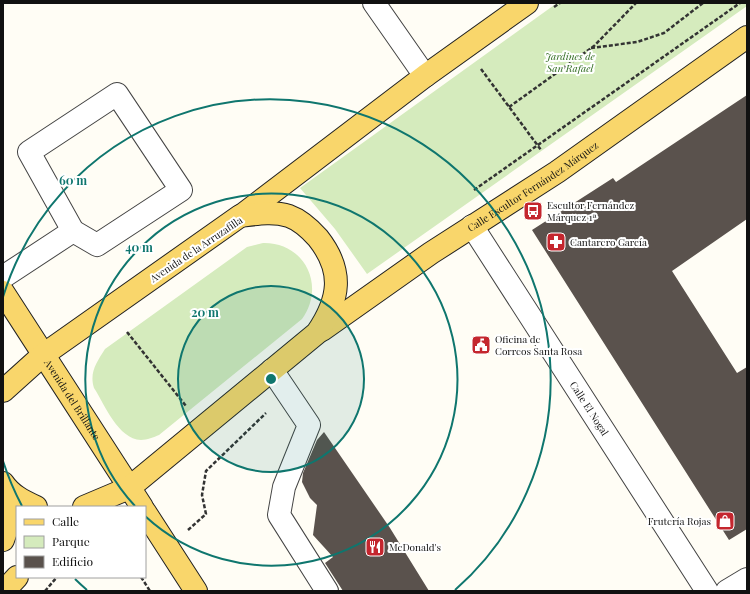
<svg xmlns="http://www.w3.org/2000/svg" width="750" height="594" viewBox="0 0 750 594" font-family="'Playfair Display',serif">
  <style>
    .green { fill: #d5ebbd }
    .building { fill: #5a524d }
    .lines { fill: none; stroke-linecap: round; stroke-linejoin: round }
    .minor-casing { stroke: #444; stroke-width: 24 }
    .major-casing { stroke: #222; stroke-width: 24 }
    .path { stroke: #333; stroke-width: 2.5; stroke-dasharray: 4 2; stroke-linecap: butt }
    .minor { stroke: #fff; stroke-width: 22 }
    .major { stroke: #f9d66b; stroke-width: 22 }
    .ring { fill: none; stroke: #0f766e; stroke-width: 2 }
    .labels { text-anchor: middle; stroke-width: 4; stroke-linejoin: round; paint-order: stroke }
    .park-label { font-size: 10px; font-style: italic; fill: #2f6b1f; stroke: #fff }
    .street-label { font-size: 10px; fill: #111; stroke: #fff }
    .poi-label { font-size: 10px; fill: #111; stroke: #fff; text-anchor: start }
    .centre { fill: #0f766e; stroke: #fff; stroke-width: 2 }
    .ring-label { font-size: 12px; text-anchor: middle; font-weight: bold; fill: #0f766e; stroke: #fff; stroke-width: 4; stroke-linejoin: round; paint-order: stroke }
  </style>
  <rect width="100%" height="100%" fill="#fffdf5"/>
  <!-- green -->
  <path class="green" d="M 557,3 L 747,3 L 747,6 L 367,274 L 335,229 L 300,188 Z
    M 263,243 C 305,242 326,286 302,319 L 159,435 C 154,437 147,440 141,440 C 118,439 105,405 94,388 C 89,372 97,362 105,349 L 247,247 Z"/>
  <!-- building -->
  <path class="building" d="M 747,95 L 747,219 L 672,271 L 737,373 L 747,367 L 747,529 L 729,540 L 532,230 L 613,178 L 616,182 Z
    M 324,432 L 390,528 L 429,591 L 343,591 L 325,563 L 333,557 L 313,535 L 317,505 L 310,498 L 302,482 L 303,473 L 317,440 Z"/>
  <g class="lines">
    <!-- minor casing -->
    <g class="minor-casing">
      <g id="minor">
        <path d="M 374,3 L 425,76"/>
        <path d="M 117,94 L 181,190 L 97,245 L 73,231 L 29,152 Z"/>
        <path id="s1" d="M 472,226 L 707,591"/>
        <path d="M 3,277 L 73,231"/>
        <path d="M 272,370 L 309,425 L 284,487 L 279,515 L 327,591"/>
        <path d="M 727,591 L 747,579"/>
      </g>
    </g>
    <!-- major casing -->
    <g class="major-casing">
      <g id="major">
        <path d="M 241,216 L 425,76 L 527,3"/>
        <path id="s2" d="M 3,292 L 142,507"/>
        <path id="s3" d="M 322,330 L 431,253 L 557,172 L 747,37"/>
        <path d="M 3,391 L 43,355 L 240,216 C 256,214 273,211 289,216 C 300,220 310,229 318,238 C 344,271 340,299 317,333 L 129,488 L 84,507"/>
        <path d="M 3,483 C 11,495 23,501 36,507"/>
        <path d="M 145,512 L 196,591"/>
        <path d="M 3,540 C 10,523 10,507 7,489"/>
        <path d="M 4,591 L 17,577"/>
      </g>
    </g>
    <!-- path -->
    <path class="path" d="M 554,7 L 560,3
      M 591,48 L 637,42 L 664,33 L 703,3
      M 481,69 L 541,150
      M 509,107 L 594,46 L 636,3
      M 474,190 L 740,3
      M 127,332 L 186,406
      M 188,530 L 206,514 L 202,495 L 206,471 L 266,413
      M 141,577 L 150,591
      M 45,591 L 57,577"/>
    <!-- minor -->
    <use href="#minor" class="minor"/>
    <!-- major -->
    <use href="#major" class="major"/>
  </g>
  <!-- distance rings -->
  <circle cx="271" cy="379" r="93" fill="#0f766e" fill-opacity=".12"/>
  <g class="ring">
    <circle cx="271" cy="379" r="93"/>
    <path d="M135 506A186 186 0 1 1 145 516"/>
    <path d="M87 590A280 280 0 0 1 75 579M22 506A280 280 0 0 1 3 461M3 297A280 280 0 1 1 455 590"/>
  </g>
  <!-- icons -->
  <defs>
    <g id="bus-square" transform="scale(1)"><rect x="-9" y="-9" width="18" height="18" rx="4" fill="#c4262e" stroke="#fff"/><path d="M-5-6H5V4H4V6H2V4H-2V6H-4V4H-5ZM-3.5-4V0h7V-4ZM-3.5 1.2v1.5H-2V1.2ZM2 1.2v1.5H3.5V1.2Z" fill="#fff"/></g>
    <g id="pharmacy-square" transform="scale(1)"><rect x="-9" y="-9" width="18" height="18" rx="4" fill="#c4262e" stroke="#fff"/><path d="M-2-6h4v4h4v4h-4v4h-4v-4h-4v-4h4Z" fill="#fff"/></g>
    <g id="civic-square" transform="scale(1)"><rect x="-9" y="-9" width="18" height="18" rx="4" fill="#c4262e" stroke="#fff"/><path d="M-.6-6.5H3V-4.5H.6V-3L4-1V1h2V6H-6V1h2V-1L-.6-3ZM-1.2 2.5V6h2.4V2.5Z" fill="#fff"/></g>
    <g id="shop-square" transform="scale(1)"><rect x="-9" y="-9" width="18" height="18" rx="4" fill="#c4262e" stroke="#fff"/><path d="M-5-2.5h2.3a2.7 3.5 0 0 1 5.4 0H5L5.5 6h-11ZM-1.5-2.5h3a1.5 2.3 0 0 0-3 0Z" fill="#fff"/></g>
    <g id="restaurant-square" transform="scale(1)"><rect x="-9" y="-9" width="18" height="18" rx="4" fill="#c4262e" stroke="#fff"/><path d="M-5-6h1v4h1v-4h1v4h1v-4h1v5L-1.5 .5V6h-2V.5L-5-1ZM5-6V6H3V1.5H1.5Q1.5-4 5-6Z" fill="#fff"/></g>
  </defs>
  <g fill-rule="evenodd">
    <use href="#bus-square" x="533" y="211"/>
    <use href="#pharmacy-square" x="556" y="242"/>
    <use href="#civic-square" x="481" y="345"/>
    <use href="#shop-square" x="725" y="521"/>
    <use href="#restaurant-square" x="375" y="547"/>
  </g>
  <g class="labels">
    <!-- park labels -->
    <g class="park-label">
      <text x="570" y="60">Jardines de<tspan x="570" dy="12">San Rafael</tspan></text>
    </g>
    <!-- street labels -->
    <g class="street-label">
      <text dy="4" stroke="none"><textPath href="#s3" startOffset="255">Calle Escultor Fernández Márquez</textPath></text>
      <text transform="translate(196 249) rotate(-34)" y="4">Avenida de la Arruzafilla</text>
      <text dy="4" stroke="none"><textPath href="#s2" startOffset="128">Avenida del Brillante</textPath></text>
      <text dy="4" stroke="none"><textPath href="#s1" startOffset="217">Calle El Nogal</textPath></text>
    </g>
    <!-- poi labels -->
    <g class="poi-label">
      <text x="547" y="209">Escultor Fernández<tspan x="547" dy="12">Márquez 1ª</tspan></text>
      <text x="570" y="246">Cantarero García</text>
      <text x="495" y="343">Oficina de<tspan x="495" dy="12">Correos Santa Rosa</tspan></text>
      <text x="711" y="525" text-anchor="end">Frutería Rojas</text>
      <text x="389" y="551">McDonald's</text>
    </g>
  </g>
  <circle cx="271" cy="379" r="6" class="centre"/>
  <g class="ring-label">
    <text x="73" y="185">60 m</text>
    <text x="139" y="252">40 m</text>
    <text x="205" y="317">20 m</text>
  </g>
  <!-- border -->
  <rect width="750" height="594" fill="none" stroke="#111111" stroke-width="8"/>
  <!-- legend -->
  <rect x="16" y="506" width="130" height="72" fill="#ffffff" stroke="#a0a0a0"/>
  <rect x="24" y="519" width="20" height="6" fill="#f9d66b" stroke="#a0a0a0"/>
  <text x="52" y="526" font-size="12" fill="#111111">Calle</text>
  <rect x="24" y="536" width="20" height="12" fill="#d5ebbd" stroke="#a0a0a0"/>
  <text x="52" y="546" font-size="12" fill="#111111">Parque</text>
  <rect x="24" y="556" width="20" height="12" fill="#5a524d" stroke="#a0a0a0"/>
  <text x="52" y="566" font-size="12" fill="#111111">Edificio</text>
</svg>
